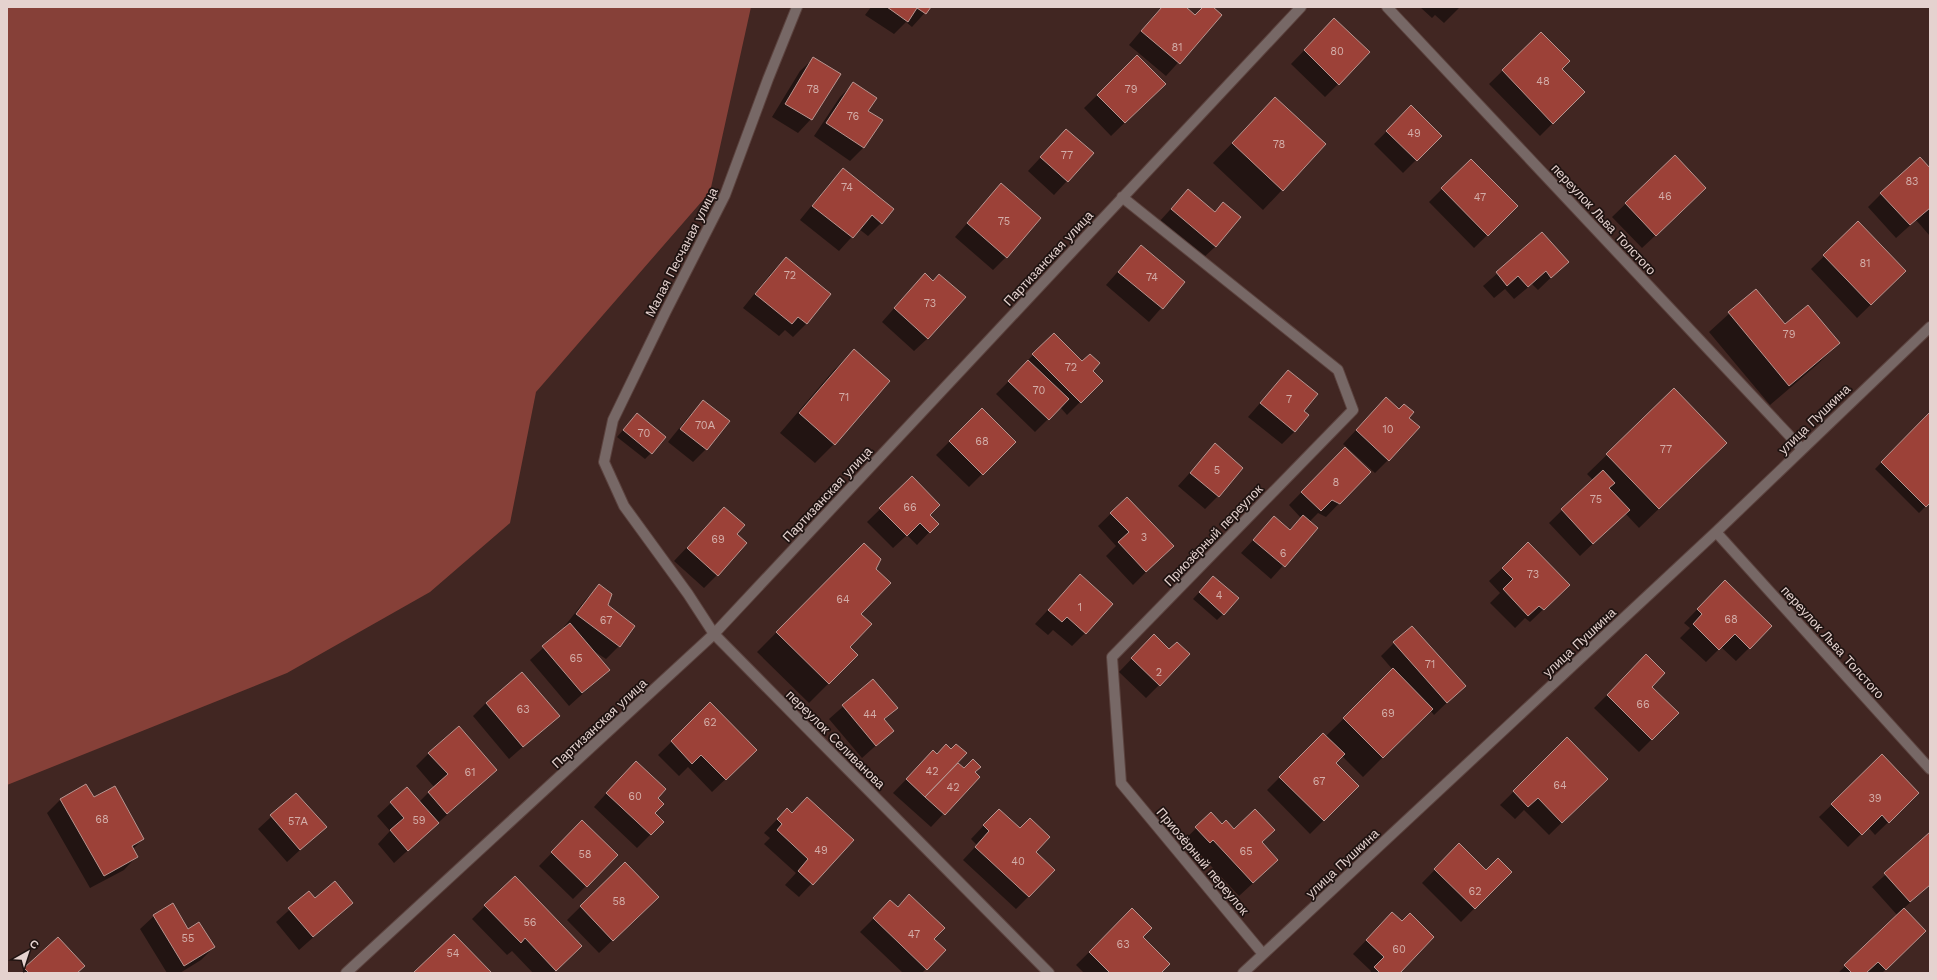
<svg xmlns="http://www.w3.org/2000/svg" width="1937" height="980" viewBox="0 0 1937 980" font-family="'Work Sans',sans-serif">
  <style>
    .green { fill: #864038 }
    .shadow { fill: #0007 }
    .building { fill: #9c4138; stroke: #b89590 }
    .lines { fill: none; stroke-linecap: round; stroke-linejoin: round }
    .minor-casing { stroke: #5b423e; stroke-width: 12 }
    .minor { stroke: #776866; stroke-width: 10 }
    .labels { text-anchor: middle; stroke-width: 3.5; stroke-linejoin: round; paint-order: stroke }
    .number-label { font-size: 11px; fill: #d3aea9 }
    .street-label { font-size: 13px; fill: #e5d2cf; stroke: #1f1311 }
  </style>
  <rect width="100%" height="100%" fill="#412622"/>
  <!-- green -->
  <path class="green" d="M 7,7 L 751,7 L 710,192 L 536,392 L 510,523 L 430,592 L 287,673 L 7,785 Z"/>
  <!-- shadow -->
  <path class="shadow" d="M 871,7 L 930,7 L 912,27 L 906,22 L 894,34 L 865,15 Z
    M 1161,7 L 1184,7 L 1194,16 L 1203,7 L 1211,7 L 1221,15 L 1166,76 L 1129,45 Z
    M 1420,7 L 1460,7 L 1444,23 L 1435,15 L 1432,18 Z
    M 1321,33 L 1338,84 L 1325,97 L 1291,64 Z
    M 1541,33 L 1561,69 L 1584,92 L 1540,136 L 1489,84 Z
    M 1137,56 L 1151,97 L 1111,136 L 1084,108 Z
    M 814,58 L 839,74 L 811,119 L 798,133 L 772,117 L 800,71 Z
    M 854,83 L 867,111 L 881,121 L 863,148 L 850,161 L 814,136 L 840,97 Z
    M 1275,98 L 1282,190 L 1263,210 L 1213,163 Z
    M 1411,107 L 1440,136 L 1403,173 L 1374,144 Z
    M 1053,144 L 1092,154 L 1054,195 L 1028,171 Z
    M 1675,156 L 1692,201 L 1642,248 L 1612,217 Z
    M 1471,160 L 1517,206 L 1474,248 L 1429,202 Z
    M 1930,169 L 1930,236 L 1916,220 L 1896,238 L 1868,207 L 1881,194 Z
    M 843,170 L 881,223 L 868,236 L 859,229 L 839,251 L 800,220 L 830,183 Z
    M 1001,185 L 1006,257 L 993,270 L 955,237 Z
    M 1188,190 L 1214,212 L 1223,204 L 1216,246 L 1202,259 L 1159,222 Z
    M 1858,223 L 1892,284 L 1857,318 L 1811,269 Z
    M 1542,234 L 1567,262 L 1538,290 L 1532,284 L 1514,299 L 1505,289 L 1494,298 L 1483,286 Z
    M 1141,246 L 1184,282 L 1149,322 L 1106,285 Z
    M 786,258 L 830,294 L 806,324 L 793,337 L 785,330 L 779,336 L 743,308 L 773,271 Z
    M 912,288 L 928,338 L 914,351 L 882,322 Z
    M 1755,290 L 1785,326 L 1839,343 L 1819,363 L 1770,405 L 1709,332 Z
    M 1054,334 L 1101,381 L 1067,415 L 1060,407 L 1035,432 L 996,394 L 1021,369 L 1020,368 Z
    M 854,351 L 834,444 L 815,463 L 780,433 L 834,370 Z
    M 1288,371 L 1303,411 L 1295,431 L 1282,444 L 1248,417 Z
    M 1674,390 L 1706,463 L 1639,528 L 1625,513 L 1580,556 L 1549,523 L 1593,480 L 1587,474 Z
    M 1386,398 L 1407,418 L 1388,460 L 1375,473 L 1343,444 Z
    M 703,402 L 706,449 L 693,462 L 668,442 L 690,415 Z
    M 982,409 L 1014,442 L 969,487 L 936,455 Z
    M 1930,413 L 1930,502 L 1919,513 L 1875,469 Z
    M 637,414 L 651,453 L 645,459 L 617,437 Z
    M 1215,445 L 1218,496 L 1205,509 L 1178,486 Z
    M 1332,461 L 1369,472 L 1326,517 L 1318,513 L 1309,522 L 1317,528 L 1271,579 L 1241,553 L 1274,518 L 1289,530 L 1301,518 L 1289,505 Z
    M 912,478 L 929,515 L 937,524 L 917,545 L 907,535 L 893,548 L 867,522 Z
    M 1127,498 L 1159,559 L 1133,585 L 1106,556 L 1116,546 L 1098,526 Z
    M 724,508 L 735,534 L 717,575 L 704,588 L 674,561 Z
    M 864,544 L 875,569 L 849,647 L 857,655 L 809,703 L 757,652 Z
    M 1528,544 L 1555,598 L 1530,622 L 1525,618 L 1515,628 L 1490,603 L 1500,593 L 1489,581 Z
    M 1080,575 L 1085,633 L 1072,646 L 1053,630 L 1048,635 L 1035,624 Z
    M 1725,581 L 1771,626 L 1736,661 L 1721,647 L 1706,662 L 1680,638 L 1690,628 L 1684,623 Z
    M 1207,584 L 1223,614 L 1217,620 L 1193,599 Z
    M 599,586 L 607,605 L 619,646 L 606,659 L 592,650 L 609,670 L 569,706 L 530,660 L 565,628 L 564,627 L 586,599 Z
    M 1394,643 L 1464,686 L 1434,715 L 1430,710 L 1363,777 L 1342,756 L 1335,763 L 1358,786 L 1310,834 L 1267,790 L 1323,734 L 1325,737 L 1393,670 L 1381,656 Z
    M 1141,649 L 1159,685 L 1146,698 L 1119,672 Z
    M 1646,656 L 1651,687 L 1678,713 L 1639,752 L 1594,708 Z
    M 873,680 L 896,708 L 884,720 L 892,731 L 862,758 L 829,719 Z
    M 486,703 L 558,716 L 509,759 L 473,716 Z
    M 710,704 L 756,750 L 712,792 L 688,767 L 679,776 L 658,755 Z
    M 1567,739 L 1606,779 L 1549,835 L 1524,810 L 1515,819 L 1500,805 Z
    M 429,753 L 496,770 L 394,863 L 378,844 L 390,831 L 377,816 L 407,788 L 419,802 L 434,787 L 416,766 Z
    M 936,755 L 956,763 L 964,769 L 974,772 L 978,777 L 931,827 L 893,793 L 920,765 Z
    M 1882,756 L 1918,793 L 1875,835 L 1868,827 L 1848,847 L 1819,817 Z
    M 623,775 L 656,798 L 654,813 L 663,822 L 637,848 L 594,807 Z
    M 296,794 L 325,827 L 287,862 L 258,829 Z
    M 61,799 L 93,799 L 143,839 L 133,849 L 137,856 L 124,870 L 90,888 L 47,813 Z
    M 787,809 L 791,814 L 852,840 L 799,897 L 785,885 L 796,873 L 764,844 L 770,838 L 764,833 Z
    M 1211,814 L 1222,825 L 1261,842 L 1264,873 L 1239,896 L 1199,853 L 1196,855 L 1183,841 Z
    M 582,822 L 617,855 L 573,899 L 539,866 Z
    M 986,823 L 1019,829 L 1035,852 L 1029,896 L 1016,909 L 963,860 L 977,845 L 971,839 Z
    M 1930,834 L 1930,885 L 1904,908 L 1925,931 L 1882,973 L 1838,973 L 1898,916 L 1872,887 Z
    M 1459,845 L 1486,872 L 1510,872 L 1461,922 L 1422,883 Z
    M 625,863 L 644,910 L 599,953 L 567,920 Z
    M 309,892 L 315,899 L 352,903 L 299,950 L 276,922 Z
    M 909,895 L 932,939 L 944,950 L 922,973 L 903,973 L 860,932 L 890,902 L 897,908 Z
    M 485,906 L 581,946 L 553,973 L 533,973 L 512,951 L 507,955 L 472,919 Z
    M 1132,910 L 1141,937 L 1159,973 L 1084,973 L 1076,965 Z
    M 154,916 L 214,947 L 201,960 L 180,973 L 167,973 L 140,929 Z
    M 1402,923 L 1398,973 L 1370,973 L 1371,971 L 1353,954 L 1379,927 Z
    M 25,969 L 76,973 L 21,973 Z"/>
  <!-- building -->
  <path class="building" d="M 887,7 L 931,7 L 926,14 L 917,8 L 908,22 Z
    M 1162,7 L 1186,7 L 1195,15 L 1203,7 L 1213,7 L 1222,15 L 1180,64 L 1141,31 Z
    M 1334,18 L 1370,52 L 1339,85 L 1304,50 Z
    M 1541,32 L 1570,61 L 1562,69 L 1585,92 L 1553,124 L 1502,70 Z
    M 1137,55 L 1166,84 L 1125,123 L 1097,95 Z
    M 813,57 L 841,74 L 812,120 L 785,104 Z
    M 853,82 L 877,98 L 868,111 L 883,120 L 864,148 L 826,123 Z
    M 1275,97 L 1326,144 L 1283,191 L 1232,143 Z
    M 1411,105 L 1442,136 L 1417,161 L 1386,131 Z
    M 1066,129 L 1094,153 L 1068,182 L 1040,157 Z
    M 1675,155 L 1706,188 L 1656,236 L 1625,203 Z
    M 1920,157 L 1930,168 L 1930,208 L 1910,225 L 1880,193 Z
    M 1471,159 L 1518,206 L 1488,236 L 1441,188 Z
    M 843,168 L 894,209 L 882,224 L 872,215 L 853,238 L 812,206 Z
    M 1001,183 L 1041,218 L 1007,258 L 967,223 Z
    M 1188,189 L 1215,212 L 1223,202 L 1241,217 L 1216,247 L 1171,209 Z
    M 1858,221 L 1906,271 L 1871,305 L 1823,255 Z
    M 1542,232 L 1569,262 L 1551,278 L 1546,271 L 1528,287 L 1518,276 L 1507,286 L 1496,272 Z
    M 1141,245 L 1185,282 L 1163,309 L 1118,272 Z
    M 786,257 L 831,294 L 807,324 L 798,317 L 792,324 L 755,294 Z
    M 925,273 L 933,281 L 939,274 L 966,297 L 928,339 L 894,308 Z
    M 1756,289 L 1785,324 L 1808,305 L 1840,343 L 1789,386 L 1728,312 Z
    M 1054,333 L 1082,361 L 1090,354 L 1100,363 L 1093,371 L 1103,381 L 1081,403 L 1032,354 Z
    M 854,349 L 890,381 L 835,445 L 799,413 Z
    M 1028,360 L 1069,399 L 1049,420 L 1008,381 Z
    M 1288,370 L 1318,394 L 1304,411 L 1309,415 L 1295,432 L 1260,403 Z
    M 1674,388 L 1727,443 L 1659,509 L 1606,454 Z
    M 1386,397 L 1399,409 L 1404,404 L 1414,412 L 1409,418 L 1420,427 L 1389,461 L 1356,430 Z
    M 703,400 L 730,421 L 707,450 L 680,429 Z
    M 982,408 L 1016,442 L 983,475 L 949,441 Z
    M 1930,412 L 1930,503 L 1926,507 L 1881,462 Z
    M 637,413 L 666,437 L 652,454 L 623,430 Z
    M 1215,443 L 1243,468 L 1219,497 L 1190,473 Z
    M 1345,447 L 1371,472 L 1340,504 L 1332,500 L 1321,511 L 1301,492 Z
    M 1603,470 L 1615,483 L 1609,488 L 1630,510 L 1593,544 L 1561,509 Z
    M 912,476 L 940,505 L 930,515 L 939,524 L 930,533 L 920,523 L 907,536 L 879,508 Z
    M 1127,497 L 1174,546 L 1146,572 L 1118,542 L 1129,532 L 1110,513 Z
    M 724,507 L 745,525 L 737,534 L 747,543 L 718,576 L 687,548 Z
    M 1303,515 L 1318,528 L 1285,567 L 1253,540 L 1274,516 L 1290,530 Z
    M 1528,542 L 1570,585 L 1544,610 L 1539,606 L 1528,616 L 1503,589 L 1513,579 L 1502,568 Z
    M 864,543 L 881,559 L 876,569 L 891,583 L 861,614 L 872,624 L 850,647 L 858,655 L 829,684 L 776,632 Z
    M 1080,574 L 1113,604 L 1086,634 L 1067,617 L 1062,622 L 1048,610 Z
    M 1213,576 L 1239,598 L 1224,615 L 1199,592 Z
    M 1725,580 L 1772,626 L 1750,649 L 1735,634 L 1719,650 L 1693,624 L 1702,614 L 1697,609 Z
    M 599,584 L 612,594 L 608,605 L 635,626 L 620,647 L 576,614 Z
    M 570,623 L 610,670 L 582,693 L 542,646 Z
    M 1412,626 L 1466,686 L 1447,703 L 1393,642 Z
    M 1154,634 L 1169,649 L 1177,642 L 1190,654 L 1160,686 L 1131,658 Z
    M 1646,654 L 1665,673 L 1652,687 L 1679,713 L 1652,740 L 1607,695 Z
    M 1393,668 L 1433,709 L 1383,758 L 1343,718 Z
    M 522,672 L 560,716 L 523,747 L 486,703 Z
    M 873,679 L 898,708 L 884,719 L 894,731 L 876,746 L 842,705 Z
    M 710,702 L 757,750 L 726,780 L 701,755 L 692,764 L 671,741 Z
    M 459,726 L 497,770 L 447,814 L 428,792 L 448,774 L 428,753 Z
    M 1323,733 L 1345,754 L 1336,763 L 1359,786 L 1324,821 L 1279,777 Z
    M 1567,737 L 1608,779 L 1562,823 L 1538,798 L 1528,807 L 1513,791 Z
    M 946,744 L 951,749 L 956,744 L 967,753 L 925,797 L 906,779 L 933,750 L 937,754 Z
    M 1882,754 L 1919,793 L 1889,823 L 1882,815 L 1862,835 L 1831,804 Z
    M 973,759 L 981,767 L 975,772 L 980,777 L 945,815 L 925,797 L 958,763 L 964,768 Z
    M 636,761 L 666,789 L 658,798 L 664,804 L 655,813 L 664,822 L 651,835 L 606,793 Z
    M 86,784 L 94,797 L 115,786 L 144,839 L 132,846 L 138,857 L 104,876 L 60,799 Z
    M 407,787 L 439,823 L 408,851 L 390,830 L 404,818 L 390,802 Z
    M 296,793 L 327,827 L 300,850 L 270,815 Z
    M 807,797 L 854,840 L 813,885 L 798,871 L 808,859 L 777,830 L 782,824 L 777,819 L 787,808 L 792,813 Z
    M 999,809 L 1020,828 L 1030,818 L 1050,837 L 1036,852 L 1055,870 L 1029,897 L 975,847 L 989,831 L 983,825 Z
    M 1255,809 L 1275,830 L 1262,842 L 1278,860 L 1253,883 L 1213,840 L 1210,843 L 1195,827 L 1211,812 L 1222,824 L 1226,820 L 1234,829 Z
    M 582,820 L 618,855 L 587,887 L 551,852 Z
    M 1930,832 L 1930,885 L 1910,902 L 1884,873 Z
    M 1459,843 L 1486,870 L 1498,858 L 1512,872 L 1475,909 L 1434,869 Z
    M 625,862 L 659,897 L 613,941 L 580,906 Z
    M 515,876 L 582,946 L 556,971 L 525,938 L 521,943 L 484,905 Z
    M 335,881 L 353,903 L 313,937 L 288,908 L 309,891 L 315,898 Z
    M 909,894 L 945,928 L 934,939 L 946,950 L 927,970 L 873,918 L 890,900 L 898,907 Z
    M 173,903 L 188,929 L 199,922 L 215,947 L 184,966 L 153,915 Z
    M 1132,908 L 1152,928 L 1143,937 L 1170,964 L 1161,973 L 1110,973 L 1089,952 Z
    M 1904,908 L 1926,931 L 1886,970 L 1878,962 L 1866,973 L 1852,973 L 1844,965 Z
    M 1392,912 L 1402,921 L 1410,913 L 1434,937 L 1400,973 L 1380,973 L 1374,967 L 1384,957 L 1366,940 Z
    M 454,934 L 492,973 L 413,973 Z
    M 58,937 L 85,966 L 77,973 L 29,973 L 24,968 Z"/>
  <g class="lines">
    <!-- minor casing -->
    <g class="minor-casing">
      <path id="minor" d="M 797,7 L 768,79 L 725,195 L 666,311 L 613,420 L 604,462 L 624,506 L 688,594 L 714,634 L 1049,973
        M 1387,7 L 1802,449
        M 1122,197 L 1338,370 L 1353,410 L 1112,657 L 1121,783 L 1263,954
        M 1716,532 L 1930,769
        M 346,973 L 714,634 L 1301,7
        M 1243,973 L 1716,532 L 1930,327"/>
    </g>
    <!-- minor -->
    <use href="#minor" class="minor"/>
  </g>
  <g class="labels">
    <!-- number labels -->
    <g class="number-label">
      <text x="1177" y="51">81</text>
      <text x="1337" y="55">80</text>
      <text x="1543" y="85">48</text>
      <text x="813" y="93">78</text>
      <text x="1131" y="93">79</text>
      <text x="853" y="120">76</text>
      <text x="1414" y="137">49</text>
      <text x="1279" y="148">78</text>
      <text x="1067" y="159">77</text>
      <text x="1912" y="185">83</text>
      <text x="847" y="191">74</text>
      <text x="1665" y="200">46</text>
      <text x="1480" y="201">47</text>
      <text x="1004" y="225">75</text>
      <text x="1865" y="267">81</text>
      <text x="790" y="279">72</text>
      <text x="1152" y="281">74</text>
      <text x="930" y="307">73</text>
      <text x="1789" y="338">79</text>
      <text x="1071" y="371">72</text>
      <text x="1039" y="394">70</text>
      <text x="844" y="401">71</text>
      <text x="1289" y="403">7</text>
      <text x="705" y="429">70А</text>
      <text x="1388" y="433">10</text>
      <text x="644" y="437">70</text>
      <text x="982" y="445">68</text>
      <text x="1666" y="453">77</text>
      <text x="1217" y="474">5</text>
      <text x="1336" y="486">8</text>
      <text x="1596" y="503">75</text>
      <text x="910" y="511">66</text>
      <text x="1144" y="541">3</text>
      <text x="718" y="543">69</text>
      <text x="1283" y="557">6</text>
      <text x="1533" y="578">73</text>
      <text x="1219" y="599">4</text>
      <text x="843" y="603">64</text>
      <text x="1080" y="611">1</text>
      <text x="1731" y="623">68</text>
      <text x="606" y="624">67</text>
      <text x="576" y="662">65</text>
      <text x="1430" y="668">71</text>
      <text x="1159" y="676">2</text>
      <text x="1643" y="708">66</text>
      <text x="523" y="713">63</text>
      <text x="1388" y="717">69</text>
      <text x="870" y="718">44</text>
      <text x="710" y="726">62</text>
      <text x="932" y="775">42</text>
      <text x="470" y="776">61</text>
      <text x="1319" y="785">67</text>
      <text x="1560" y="789">64</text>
      <text x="953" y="791">42</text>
      <text x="635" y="800">60</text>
      <text x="1875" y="802">39</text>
      <text x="102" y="823">68</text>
      <text x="419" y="824">59</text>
      <text x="298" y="825">57А</text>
      <text x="821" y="854">49</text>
      <text x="1246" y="855">65</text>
      <text x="585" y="858">58</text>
      <text x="1018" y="865">40</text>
      <text x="1475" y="895">62</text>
      <text x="619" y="905">58</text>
      <text x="530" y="926">56</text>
      <text x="914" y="938">47</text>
      <text x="188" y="942">55</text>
      <text x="1123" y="948">63</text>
      <text x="1399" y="953">60</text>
      <text x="453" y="957">54</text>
    </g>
    <!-- street labels -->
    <g class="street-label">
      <text transform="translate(1604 219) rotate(47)" y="5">переулок Льва Толстого</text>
      <text transform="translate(681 252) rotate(-63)" y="5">Малая Песчаная улица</text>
      <text transform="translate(1048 258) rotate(-47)" y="5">Партизанская улица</text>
      <text transform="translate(1814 419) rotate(-44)" y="5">улица Пушкина</text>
      <text transform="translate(827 494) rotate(-47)" y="5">Партизанская улица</text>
      <text transform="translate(1213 535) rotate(-46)" y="5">Приозёрный переулок</text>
      <text transform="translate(1579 642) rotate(-43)" y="5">улица Пушкина</text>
      <text transform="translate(1833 642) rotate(48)" y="5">переулок Льва Толстого</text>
      <text transform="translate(599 723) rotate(-43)" y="5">Партизанская улица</text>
      <text transform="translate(836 739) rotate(45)" y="5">переулок Селиванова</text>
      <text transform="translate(1203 861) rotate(50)" y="5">Приозёрный переулок</text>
      <text transform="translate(1342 863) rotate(-43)" y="5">улица Пушкина</text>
    </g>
  </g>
  <!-- border -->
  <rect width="1937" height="980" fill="none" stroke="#e5d2cf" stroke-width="16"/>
  <!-- north arrow -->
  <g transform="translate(28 952) rotate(39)" stroke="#1f1311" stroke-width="3" paint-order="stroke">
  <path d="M0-3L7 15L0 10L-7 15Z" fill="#e5d2cf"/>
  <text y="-6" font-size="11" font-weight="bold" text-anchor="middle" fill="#e5d2cf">С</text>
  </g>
</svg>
